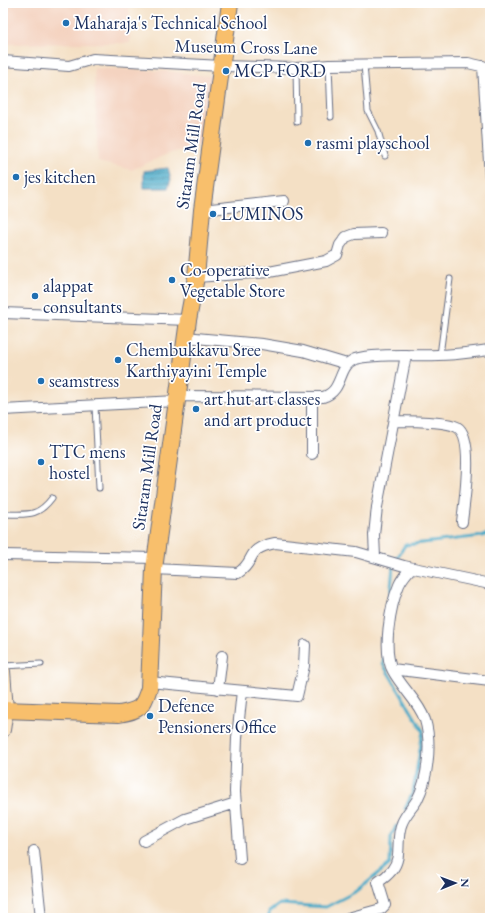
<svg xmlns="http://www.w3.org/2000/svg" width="493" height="921" viewBox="0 0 493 921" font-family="'EB Garamond',serif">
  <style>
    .built { fill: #f4d3c0 }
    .water { fill: url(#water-rules); stroke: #326c93 }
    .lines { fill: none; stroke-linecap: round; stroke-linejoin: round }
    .stream { stroke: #49aac8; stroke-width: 3 }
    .lane-casing { stroke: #676d82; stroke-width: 7 }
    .street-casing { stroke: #676d82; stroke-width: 12 }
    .secondary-casing { stroke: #676d82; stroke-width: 16 }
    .primary-casing { stroke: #676d82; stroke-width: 18 }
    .lane { stroke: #fff; stroke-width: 5 }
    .street { stroke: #fff; stroke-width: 10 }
    .secondary { stroke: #fce5c4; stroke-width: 14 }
    .primary { stroke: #f8bf6c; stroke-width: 16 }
    .poi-dot { fill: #1f6fb2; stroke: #fff; stroke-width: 1.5 }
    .labels { text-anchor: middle; stroke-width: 3.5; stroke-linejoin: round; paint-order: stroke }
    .poi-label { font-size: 18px; fill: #1b2f5e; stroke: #fff; text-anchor: start }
    .street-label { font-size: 18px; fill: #1b2f5e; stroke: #fff }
  </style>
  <defs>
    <pattern id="water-rules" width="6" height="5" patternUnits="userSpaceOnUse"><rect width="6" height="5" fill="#49aac8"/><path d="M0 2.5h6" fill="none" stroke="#3c8ba6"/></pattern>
  </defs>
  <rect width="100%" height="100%" fill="#fff"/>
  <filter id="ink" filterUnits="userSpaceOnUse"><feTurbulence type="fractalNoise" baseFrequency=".025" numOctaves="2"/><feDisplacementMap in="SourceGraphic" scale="8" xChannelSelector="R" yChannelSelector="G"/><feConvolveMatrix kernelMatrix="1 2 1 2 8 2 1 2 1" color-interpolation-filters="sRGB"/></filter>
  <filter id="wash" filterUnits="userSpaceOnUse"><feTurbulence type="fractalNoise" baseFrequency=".012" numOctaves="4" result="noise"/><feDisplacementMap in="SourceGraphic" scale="16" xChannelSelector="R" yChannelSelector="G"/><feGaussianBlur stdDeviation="0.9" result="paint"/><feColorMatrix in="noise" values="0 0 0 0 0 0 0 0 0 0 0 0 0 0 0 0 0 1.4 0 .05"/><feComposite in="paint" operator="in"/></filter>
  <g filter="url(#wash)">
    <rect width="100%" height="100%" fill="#f4e0c5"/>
    <!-- built -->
    <path class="built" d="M 3,3 L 129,3 L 130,43 L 3,44 Z
      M 94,68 L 166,71 L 210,76 L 214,99 L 206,142 L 165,155 L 132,170 L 98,162 Z"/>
    <!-- water -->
    <path class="water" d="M 168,168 L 171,179 L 168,188 L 144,188 L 144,171 Z"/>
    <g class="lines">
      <!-- stream -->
      <path class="stream" d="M 390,599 L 393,565 L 405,545 L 483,536 L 490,533
        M 384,653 L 383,664 L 423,731 L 413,792 L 405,809
        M 269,918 L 269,912 L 280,904 L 326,907 L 357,891 L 390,864 L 391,837 L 396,826"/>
    </g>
  </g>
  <g filter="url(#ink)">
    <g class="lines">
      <!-- lane casing -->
      <g class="lane-casing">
        <path id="lane" d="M 329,65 L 331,117
          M 364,65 L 368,111 L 378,131 L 385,156
          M 296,68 L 297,122
          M 440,355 L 450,279
          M 95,406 L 99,488
          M 3,514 C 26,514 37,518 52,498
          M 3,666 L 41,664"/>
      </g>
      <!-- street casing -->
      <g class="street-casing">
        <path id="street" d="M 3,61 L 69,66 L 93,59 L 222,66 L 296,68 L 329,65 L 468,63 L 490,68
          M 483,66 L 490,178
          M 202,210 L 284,201
          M 196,277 L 269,272 L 326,261 L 337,255 L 340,245 L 346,237 L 354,234 L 381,233
          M 3,313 L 188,320
          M 185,337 L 262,344 L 303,351 L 347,364
          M 177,396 L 323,397 C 344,391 337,366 355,359 C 373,353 417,356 438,355 C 455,355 473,352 490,350
          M 312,398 L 312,454
          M 3,410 L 177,401
          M 394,421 C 408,421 446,421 457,427 C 475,437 464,503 462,522
          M 3,555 L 155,558
          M 375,557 L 374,535 L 377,507 L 406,355
          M 154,569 L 238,573 C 257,561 244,549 275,543 L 356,552 L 404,566 L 490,584
          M 392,669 L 490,681
          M 149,682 L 297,696 L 304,666 L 305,645
          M 218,689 L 222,656
          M 144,841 L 185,819 L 236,803
          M 34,851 L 41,918
          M 240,859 L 235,792 L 237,738 L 242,691
          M 348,918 L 381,909 L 385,905 L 378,882 C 383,879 388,875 392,870 C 403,857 395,838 402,823 C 405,815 412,808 417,800 C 428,779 432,743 425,720 C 419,702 402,688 393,671 C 382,652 390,606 399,585 C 402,578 407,573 411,568"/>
      </g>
      <!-- secondary casing -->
      <g class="secondary-casing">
        <path id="secondary" d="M 3,671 L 6,710 L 3,730"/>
      </g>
      <!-- primary casing -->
      <g class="primary-casing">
        <path id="primary" d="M 3,710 L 119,714 C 140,710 143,708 149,688 L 154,569 L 188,320 L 196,277 L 202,210 L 230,3"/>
      </g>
      <!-- lane -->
      <use href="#lane" class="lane"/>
      <!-- street -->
      <use href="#street" class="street"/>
      <!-- secondary -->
      <use href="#secondary" class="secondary"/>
      <!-- primary -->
      <use href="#primary" class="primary"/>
    </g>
  </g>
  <!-- markers -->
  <g class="poi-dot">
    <circle cx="66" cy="23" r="4"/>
    <circle cx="226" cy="71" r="4"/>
    <circle cx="308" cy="143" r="4"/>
    <circle cx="16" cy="177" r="4"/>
    <circle cx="213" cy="214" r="4"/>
    <circle cx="172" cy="280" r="4"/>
    <circle cx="35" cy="296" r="4"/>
    <circle cx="118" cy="360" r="4"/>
    <circle cx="41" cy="381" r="4"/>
    <circle cx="196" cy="409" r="4"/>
    <circle cx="41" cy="462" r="4"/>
    <circle cx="150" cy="716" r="4"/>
  </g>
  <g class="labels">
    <!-- poi labels -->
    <g class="poi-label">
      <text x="74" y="29">Maharaja's Technical School</text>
      <text x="234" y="77">MCP FORD</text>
      <text x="316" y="149">rasmi playschool</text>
      <text x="24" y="183">jes kitchen</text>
      <text x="221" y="220">LUMINOS</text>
      <text x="180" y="276">Co-operative<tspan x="180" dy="21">Vegetable Store</tspan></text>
      <text x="43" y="292">alappat<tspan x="43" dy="21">consultants</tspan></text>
      <text x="126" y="356">Chembukkavu Sree<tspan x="126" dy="21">Karthiyayini Temple</tspan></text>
      <text x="49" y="387">seamstress</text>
      <text x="204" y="405">art hut art classes<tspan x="204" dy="21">and art product</tspan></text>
      <text x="49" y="458">TTC mens<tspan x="49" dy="21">hostel</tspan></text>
      <text x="158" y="712">Defence<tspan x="158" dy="21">Pensioners Office</tspan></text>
    </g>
    <!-- street labels -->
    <g class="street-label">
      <text transform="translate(246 47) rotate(1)" y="6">Museum Cross Lane</text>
      <text transform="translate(191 146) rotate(-82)" y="6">Sitaram Mill Road</text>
      <text transform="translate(147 467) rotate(-82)" y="6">Sitaram Mill Road</text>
    </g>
  </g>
  <!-- margin -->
  <rect width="493" height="921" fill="none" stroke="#fff" stroke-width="16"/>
  <!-- north arrow -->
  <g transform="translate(455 883) rotate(89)" stroke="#ffffff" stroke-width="3" paint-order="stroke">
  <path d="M0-3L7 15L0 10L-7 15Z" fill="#1b2f5e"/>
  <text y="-6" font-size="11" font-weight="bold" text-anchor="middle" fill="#1b2f5e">N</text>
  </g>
</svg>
